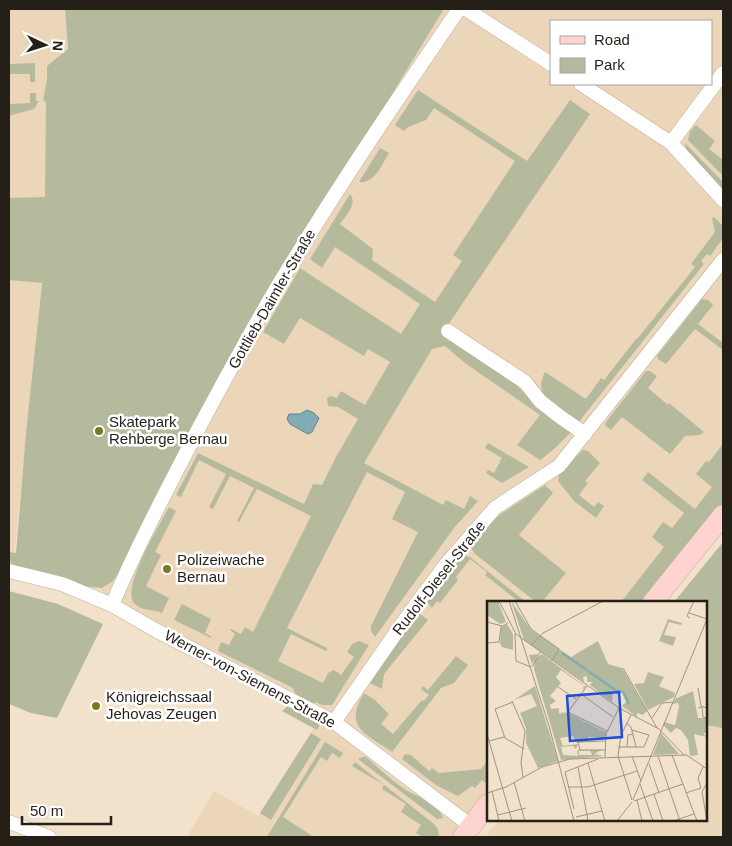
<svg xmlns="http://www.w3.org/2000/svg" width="732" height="846" viewBox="0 0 732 846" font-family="Helvetica,sans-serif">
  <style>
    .built { fill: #ebd6ba; fill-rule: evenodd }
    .green { fill: #b6ba9d }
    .water { fill: #82acb5; stroke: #668286 }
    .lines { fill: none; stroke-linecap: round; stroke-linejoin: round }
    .minor-casing { stroke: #beaf9a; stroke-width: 15 }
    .secondary-casing { stroke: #beaf9a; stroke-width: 21 }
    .minor { stroke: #fff; stroke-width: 14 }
    .secondary { stroke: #fed3d0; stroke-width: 20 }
    .poi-dot { fill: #797a21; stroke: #fff; stroke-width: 2 }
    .labels { text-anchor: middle; stroke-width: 5; stroke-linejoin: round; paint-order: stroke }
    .street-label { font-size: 15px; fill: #241f17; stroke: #fff }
    .poi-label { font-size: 15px; fill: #241f17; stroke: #fff; text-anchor: start }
    .inset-river { fill: none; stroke: #82acb5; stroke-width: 2.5 }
    .inset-road { fill: none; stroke: #a09484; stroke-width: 1 }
    .view { fill: #1d4ed8; fill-opacity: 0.15; stroke: #1d4ed8; stroke-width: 2.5 }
    .inset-edge { fill: none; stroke: #241f17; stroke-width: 2.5 }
  </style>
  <rect width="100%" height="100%" fill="#f2e2cc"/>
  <!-- built -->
  <path class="built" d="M 9,9 L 65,9 L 68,49 L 43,268 L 13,566 L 9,565 Z
    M 444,9 L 723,9 L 723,482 L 626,602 L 488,602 L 488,793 L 451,837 L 187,837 L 214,791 L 258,816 L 311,733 L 324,709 L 142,615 L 96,588 L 102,588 L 219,377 ZM 551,21 L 711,21 L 711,84 L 551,84 Z
    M 723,696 L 723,837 L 485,837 L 499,820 L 706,820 L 706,697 Z"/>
  <!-- green -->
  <path class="green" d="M 65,9 L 444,9 L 219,377 L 119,572 L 113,581 L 102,588 C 75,588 43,568 13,566 L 10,561 L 10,552 L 16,553 L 26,433 L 42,283 L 9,280 L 9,198 L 45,197 L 46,102 L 43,100 L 47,80 L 47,66 L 68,49 Z
    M 35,63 L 35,82 L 30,82 L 30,74 L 9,74 L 9,64 Z
    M 418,90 L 527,161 L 570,100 L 590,114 L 444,331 L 506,376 L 546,413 L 571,432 L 553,450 L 540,460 L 517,445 L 540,415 L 465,363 L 445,346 L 432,349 L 364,463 L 443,505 L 446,500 L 464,509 L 470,496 L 478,501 L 454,528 L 375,637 L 371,631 L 371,626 L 418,532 L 392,519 L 405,492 L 367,472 L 287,628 L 327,648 L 326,651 L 291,634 L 278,661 L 323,683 L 328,673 L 334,670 L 341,675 L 354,657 L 347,652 L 352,644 L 359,641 L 369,645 L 332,705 L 322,705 L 316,702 L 312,704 L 296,695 L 293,688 L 218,651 L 221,642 L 229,645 L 235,634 L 230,630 L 231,629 L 241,634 L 245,627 L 253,632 L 311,516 L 257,489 L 239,522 L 237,521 L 254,488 L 230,476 L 213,509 L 209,507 L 226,474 L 199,460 L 181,497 L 176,495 L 198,453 L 304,504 L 313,484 L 322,485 L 337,455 L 358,419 L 338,407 L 328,406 L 327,398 L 331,396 L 337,398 L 341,391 L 365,405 L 390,362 L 368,349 L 364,356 L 300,318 L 284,344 L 263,332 L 300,268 L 401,334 L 420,304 L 335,247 L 322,268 L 310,259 L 350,194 C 358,204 346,215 340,224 L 373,249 L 372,260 L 435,302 L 462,261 L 453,255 L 515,161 L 434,108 L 426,120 L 408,127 L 404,131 L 395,125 Z
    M 30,93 L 36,93 L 36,101 L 39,101 L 34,109 L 9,116 L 9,104 L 30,103 Z
    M 696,125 L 715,141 L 709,149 L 723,160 L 723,176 L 688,140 L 690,131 Z
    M 685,143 L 723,182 L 723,191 L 687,153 Z
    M 380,148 L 389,153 C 382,164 375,184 359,182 Z
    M 714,217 L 723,226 L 723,238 L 710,256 L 707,254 L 701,261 L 704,264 L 578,423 C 559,409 531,398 545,372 L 586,399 L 601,378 L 604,380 L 636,339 L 638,338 L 695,267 L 691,264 L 715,232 L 712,218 Z
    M 702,299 L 708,300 L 713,305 L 698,324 L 723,343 L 723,350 L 695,329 L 666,364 L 658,359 L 657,356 Z
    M 646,371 L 650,371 L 657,376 L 648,388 L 668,405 L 669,403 L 704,432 L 700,435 L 685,436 L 670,454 L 622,417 L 611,430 L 605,425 L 606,422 Z
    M 488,443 L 529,467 L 502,483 L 486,473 L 488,470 L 494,473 L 502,458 L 485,448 Z
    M 722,445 L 723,505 L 645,602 L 621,602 L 664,547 L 652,537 L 663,522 L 672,528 L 684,513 L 642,480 L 648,472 L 695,509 L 712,487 L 696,474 L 706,461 L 709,462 Z
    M 583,450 L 588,451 L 600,463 L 585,481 L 588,483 L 579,495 L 594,507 L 598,502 L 604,506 L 596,518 L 574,501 L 558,481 L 559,474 Z
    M 545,485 L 553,493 L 519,535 L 566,573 L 542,602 L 536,602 L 475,554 L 469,545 L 489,523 L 501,514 Z
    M 169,507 L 176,511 L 155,552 L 161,555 L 146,586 L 169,598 L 162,613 C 153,609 141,611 134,603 C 121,588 160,524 169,507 Z
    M 723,542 L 723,728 L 706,725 L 706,602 L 674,602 Z
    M 462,555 L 470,557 L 526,602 L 519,602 L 485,575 L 487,572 L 470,559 L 456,577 L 458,580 L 440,603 L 437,601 L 432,608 L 426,601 Z
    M 9,591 L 58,604 L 103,624 L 57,718 L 31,713 L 9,704 Z
    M 182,604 L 211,619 L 205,633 L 212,637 L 211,638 L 174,620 Z
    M 418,612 L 428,620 L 384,674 L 382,689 L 370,683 Z
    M 456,656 L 468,665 L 454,683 L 441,688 L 392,752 C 368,734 342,729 364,693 L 375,700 L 389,714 L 381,724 L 393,734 L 422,700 L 424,701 L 429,695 L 421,689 L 423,686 L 428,690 Z
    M 288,706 L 320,724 L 317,730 L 282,711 Z
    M 311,733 L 321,739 L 271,820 L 260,813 Z
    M 325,742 L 343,753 L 340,758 L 332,753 L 327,761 L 321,757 L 283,817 L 314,837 L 267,837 Z
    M 405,754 L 411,755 L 429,771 L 432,768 L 439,773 L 481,769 L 488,760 L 488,785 L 482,780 L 475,788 L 472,786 L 458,796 L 436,785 L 402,759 Z
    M 363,757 L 366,757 C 379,768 392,781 406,790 C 418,797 438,804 443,818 L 437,819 L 358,759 Z
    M 355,762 L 434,824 L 438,829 L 439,837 L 422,837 L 416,833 L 421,825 L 401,812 L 406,804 L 382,789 L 384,785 L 352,766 Z"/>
  <!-- water -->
  <path class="water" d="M 307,410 L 314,413 L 319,418 L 312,432 L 308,434 L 290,424 L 287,419 L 289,414 L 300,414 Z"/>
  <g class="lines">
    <!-- minor casing -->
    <g class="minor-casing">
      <path id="minor" d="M 466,9 L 551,64
        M 581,84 L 671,143 L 723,200
        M 671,143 L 723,73
        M 448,331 L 525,382 L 540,401 L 559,416 L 585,434
        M 9,571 L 62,584 L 112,605 L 157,631 L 334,722 L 471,826
        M 112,605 C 139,542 171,482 202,422 C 232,367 261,311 295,258 C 347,173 403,91 459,9
        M 334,722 L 409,614 L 447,563 L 495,508 L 559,466 L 723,260
        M 9,822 L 49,837"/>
    </g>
    <!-- secondary casing -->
    <g class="secondary-casing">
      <path id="secondary" d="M 653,602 L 723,515
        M 463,837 L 488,804"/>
    </g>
    <!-- minor -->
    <use href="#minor" class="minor"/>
    <!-- secondary -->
    <use href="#secondary" class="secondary"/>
  </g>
  <!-- markers -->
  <g class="poi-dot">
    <circle cx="99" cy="431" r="5"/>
    <circle cx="167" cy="569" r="5"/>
    <circle cx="96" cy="706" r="5"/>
  </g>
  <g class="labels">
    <!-- street labels -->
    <g class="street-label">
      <text transform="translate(272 299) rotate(-60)" y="5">Gottlieb-Daimler-Straße</text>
      <text transform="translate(439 578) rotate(-52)" y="5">Rudolf-Diesel-Straße</text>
      <text transform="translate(250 679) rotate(28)" y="5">Werner-von-Siemens-Straße</text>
    </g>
    <!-- poi labels -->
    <g class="poi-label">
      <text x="109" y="427">Skatepark<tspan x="109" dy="17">Rehberge Bernau</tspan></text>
      <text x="177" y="565">Polizeiwache<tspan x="177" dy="17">Bernau</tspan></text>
      <text x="106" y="702">Königreichssaal<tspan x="106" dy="17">Jehovas Zeugen</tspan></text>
    </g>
  </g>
  <!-- overview -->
  <g transform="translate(487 601)">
    <rect width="220" height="220" fill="#f2e2cc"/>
    <path d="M 0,0 L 11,0 L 19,21 L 13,23 L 0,14 ZM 24,0 L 44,29 L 84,56 L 111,40 L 121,63 L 135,67 L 160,110 L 156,114 L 150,112 L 150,116 L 135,105 L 139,101 L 135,91 L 126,90 L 125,101 L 103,84 L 105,81 L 100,81 L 100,75 L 96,76 L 97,81 L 37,39 ZM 181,18 L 195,22 L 194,24 L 182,21 L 177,34 L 189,36 L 186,45 L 172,40 ZM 20,23 L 26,33 L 26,49 L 15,46 L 13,42 L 14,27 ZM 51,53 L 48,58 L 55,53 L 99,86 L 95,89 L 97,85 L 74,69 L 69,76 L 74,82 L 63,95 L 69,100 L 63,104 L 64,108 L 72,107 L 72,112 L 76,113 L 74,111 L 79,112 L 82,108 L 81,112 L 119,131 L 118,137 L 101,136 L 100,140 L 90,142 L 86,135 L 73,137 L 76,145 L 91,143 L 89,148 L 86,145 L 74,146 L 76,154 L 91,155 L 90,149 L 102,149 L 92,150 L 92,154 L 105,154 L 103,149 L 114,149 L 107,153 L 117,155 L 74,159 L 47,68 L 48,59 L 45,63 L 42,54 ZM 161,71 L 177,76 L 172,85 L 188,92 L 187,96 L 161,109 L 147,83 L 157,82 ZM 48,85 L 71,160 L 51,167 L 39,142 L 39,127 L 33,112 L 50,105 L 44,93 L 27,99 ZM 206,90 L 211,117 L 220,117 L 220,131 L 216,133 L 220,136 L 207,133 L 211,154 L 203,155 L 201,139 L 194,129 L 189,127 L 184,132 L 176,124 L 177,121 L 188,124 L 192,106 L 191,102 L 186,103 L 188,98 ZM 174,132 L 192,153 L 166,154 Z" fill="#b6ba9d"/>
    <path class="inset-river" d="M 75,52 L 100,69M 101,70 L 130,90 L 136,91 L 142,103"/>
    <path class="inset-road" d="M 12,0 L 29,33 L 132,107 L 172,128 L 197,154M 22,0 L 62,125 L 87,220M 28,0 L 44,28 L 72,48 L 65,60M 202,12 L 220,18M 203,17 L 200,15 L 207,0M 0,21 L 15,25M 28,33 L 29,60 L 44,66M 0,42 L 12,41 L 14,26 L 21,22M 44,45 L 56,32 L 116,0M 45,66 L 53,51M 136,67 L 170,127M 100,85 L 81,111 L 120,130M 71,86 L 89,98M 211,87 L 214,105 L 220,107M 94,93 L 126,116M 25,100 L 38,130 L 34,162 L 36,176M 26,101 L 8,108 L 18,137 L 37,148M 211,107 L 215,106 L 216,116 L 220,117M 144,114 L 134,134 L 131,155 L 145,199M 165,117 L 175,102 L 186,101M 139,122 L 144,126 L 149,146M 0,133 L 25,220M 2,140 L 17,136M 131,146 L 157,146 L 162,134 L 145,129M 140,146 L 141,134 L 146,133M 118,149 L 93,149 L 91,141 L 118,140M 198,153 L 220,168M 185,154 L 210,220M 145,155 L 154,180M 171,155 L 193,220M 118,156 L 119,133 L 132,107M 101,162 L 118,220M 162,163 L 172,192M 91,166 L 101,220M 27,181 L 38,220M 153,183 L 166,220M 81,186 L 101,186 L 150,170M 5,190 L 12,220M 0,192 L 19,186 L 55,166 L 83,158 L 199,154M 199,192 L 214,187 L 211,177 L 216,166M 167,193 L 176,220M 146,199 L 220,18M 150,199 L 155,220M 147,200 L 196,183M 87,208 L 78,171 L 111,158M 11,214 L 39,207M 89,216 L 115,210M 130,220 L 145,201M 186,220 L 207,213M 220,220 L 215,191 L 220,182"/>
    <path class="view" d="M 132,91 L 135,136 L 83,140 L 80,95 Z"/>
    <rect width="220" height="220" class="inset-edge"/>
  </g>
  <!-- border -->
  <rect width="732" height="846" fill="none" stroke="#241f17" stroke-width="20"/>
  <!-- legend -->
  <rect x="550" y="20" width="162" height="65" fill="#ffffff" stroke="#a7a5a2"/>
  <rect x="560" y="36" width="25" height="8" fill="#fed3d0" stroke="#a7a5a2"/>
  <text x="594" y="45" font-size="15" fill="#241f17">Road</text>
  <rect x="560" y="58" width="25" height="15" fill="#b6ba9d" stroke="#a7a5a2"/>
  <text x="594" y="70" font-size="15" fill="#241f17">Park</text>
  <!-- north arrow -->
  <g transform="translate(45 45) rotate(94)" stroke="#ffffff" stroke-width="4" paint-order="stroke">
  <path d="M0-4L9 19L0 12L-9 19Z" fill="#241f17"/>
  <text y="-8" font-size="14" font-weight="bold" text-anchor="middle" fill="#241f17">N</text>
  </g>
  <!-- scale -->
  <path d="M22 816v8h89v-8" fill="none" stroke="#241f17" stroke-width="2.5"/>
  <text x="30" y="816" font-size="15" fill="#241f17" stroke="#ffffff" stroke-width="4" paint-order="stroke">50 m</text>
</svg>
